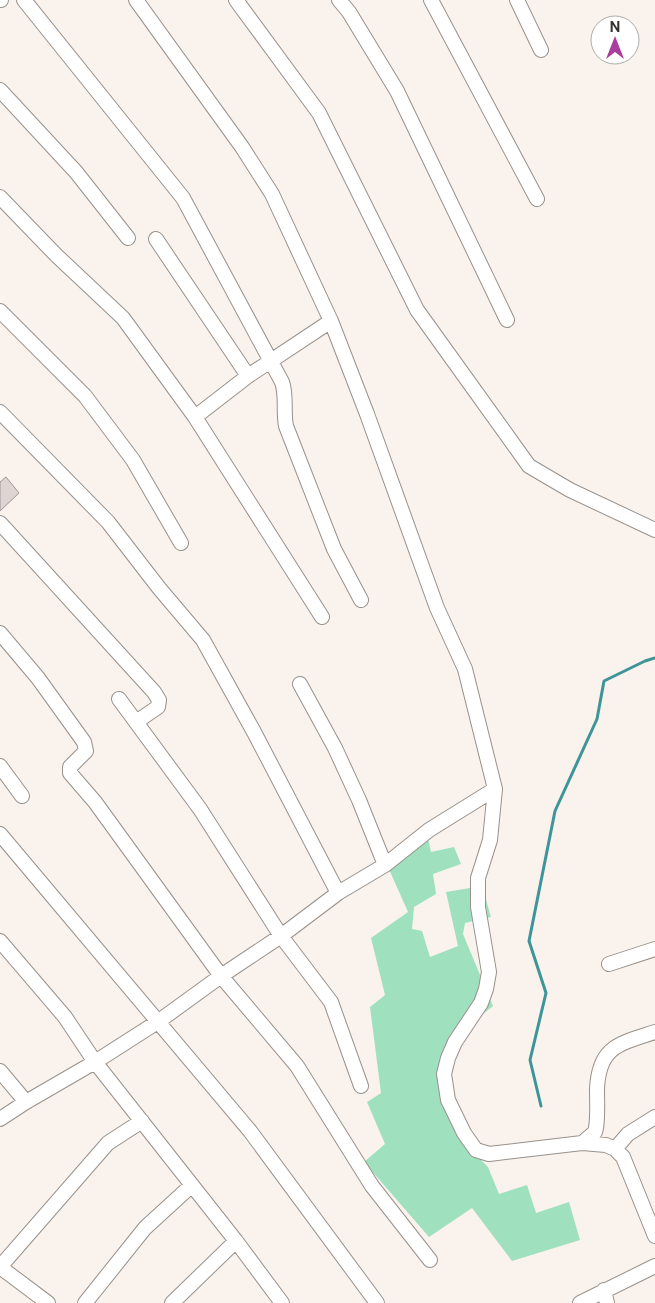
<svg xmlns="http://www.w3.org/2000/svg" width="655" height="1303" viewBox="0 0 655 1303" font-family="'Public Sans',sans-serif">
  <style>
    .green { fill: #9fe1be }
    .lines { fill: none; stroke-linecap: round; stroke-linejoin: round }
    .stream { stroke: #3e9599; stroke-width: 3 }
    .building { fill: #ded4d2; stroke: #a09695 }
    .minor-casing { stroke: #98918b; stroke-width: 16 }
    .minor { stroke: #fff; stroke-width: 14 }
  </style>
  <rect width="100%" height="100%" fill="#faf2ec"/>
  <!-- green -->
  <path class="green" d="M 427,834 L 431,852 L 454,847 L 461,864 L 433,874 L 436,894 L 414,907 L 412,929 L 422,931 L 430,957 L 458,946 L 446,892 L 482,886 L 491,917 L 465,923 L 463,934 L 493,1006 L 450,1040 L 455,1133 L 488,1167 L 499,1194 L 527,1185 L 536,1213 L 569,1202 L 580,1240 L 512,1261 L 472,1208 L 429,1237 L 364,1162 L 385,1144 L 367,1102 L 381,1093 L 370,1007 L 385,995 L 371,938 L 408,912 L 388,867 Z"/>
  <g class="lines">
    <!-- stream -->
    <path class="stream" d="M 541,1106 L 530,1060 L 546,993 L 529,941 L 555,811 L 597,719 L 604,681 L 645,661 L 655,658"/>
  </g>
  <!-- building -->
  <path class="building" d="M 6,477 L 19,493 L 0,511 L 0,482 Z"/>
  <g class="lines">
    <!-- minor casing -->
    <g class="minor-casing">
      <path id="minor" d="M 0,0 L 1,0
        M 24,0 L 183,198 L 282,382 C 287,396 283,411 286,426 L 334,549 L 361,600
        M 136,0 L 242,147 L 272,194 L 331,321 L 367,414 L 437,608 L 465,669 L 495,789 L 490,840 L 478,878 L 478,907 L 489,972 L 486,989 L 481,1003 L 455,1042 L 448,1058 L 444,1074 L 448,1100 L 464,1133 L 476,1150 L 489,1154 L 582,1143 L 606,1145 L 615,1149 L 623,1157 L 655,1236
        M 236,0 L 319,113 L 417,310 L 529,466 L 570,490 L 655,530
        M 339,0 L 349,12 L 397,91 L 507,320
        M 431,0 L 537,199
        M 517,0 L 541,50
        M 0,90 L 76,172 L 128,238
        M 0,197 L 57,256 L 123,318 L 195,417 L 322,617
        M 156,239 L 248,376
        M 0,311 L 85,396 L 133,460 L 181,543
        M 0,412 L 108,522 L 159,588 L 203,640 L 254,732 L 338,893
        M 195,417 L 248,376 L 331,321
        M 0,523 L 154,692 L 159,700 L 158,707 L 136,722
        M 0,633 L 38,678 L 84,742 L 86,751 L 70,767 L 70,773 L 95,802 L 221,976 L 297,1066 L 372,1186 L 430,1260
        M 300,684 L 335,748 L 359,800 L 385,865
        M 119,699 L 200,809 L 281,936 L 331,1002 L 361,1086
        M 0,766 L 22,796
        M 0,834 L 250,1131 L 377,1303
        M 0,941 L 65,1017 L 95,1062 L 236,1241 L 282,1303
        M 609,964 L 655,949
        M 0,1071 L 26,1102
        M 0,1119 L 26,1102 L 95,1062 L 159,1021 L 221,976 L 281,936 L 338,893 L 385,865 L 429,830 L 495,789
        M 582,1143 L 595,1132 L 596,1128 C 598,1115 597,1102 597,1089 C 599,1046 619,1044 655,1032
        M 615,1149 L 628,1134 L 655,1117
        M 0,1267 L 108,1143 L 142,1121
        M 0,1267 L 48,1303
        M 604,1290 L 607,1303
        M 85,1303 L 145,1228 L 192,1185
        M 172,1303 L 236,1241
        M 580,1303 L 655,1266"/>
    </g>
    <!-- minor -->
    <use href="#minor" class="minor"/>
  </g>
  <!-- north arrow -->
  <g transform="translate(615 40)"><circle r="24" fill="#ffffff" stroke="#aeadac"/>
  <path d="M0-4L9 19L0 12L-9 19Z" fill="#ab3d9b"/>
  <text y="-8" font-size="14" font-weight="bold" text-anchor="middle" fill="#353230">N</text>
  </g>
</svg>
